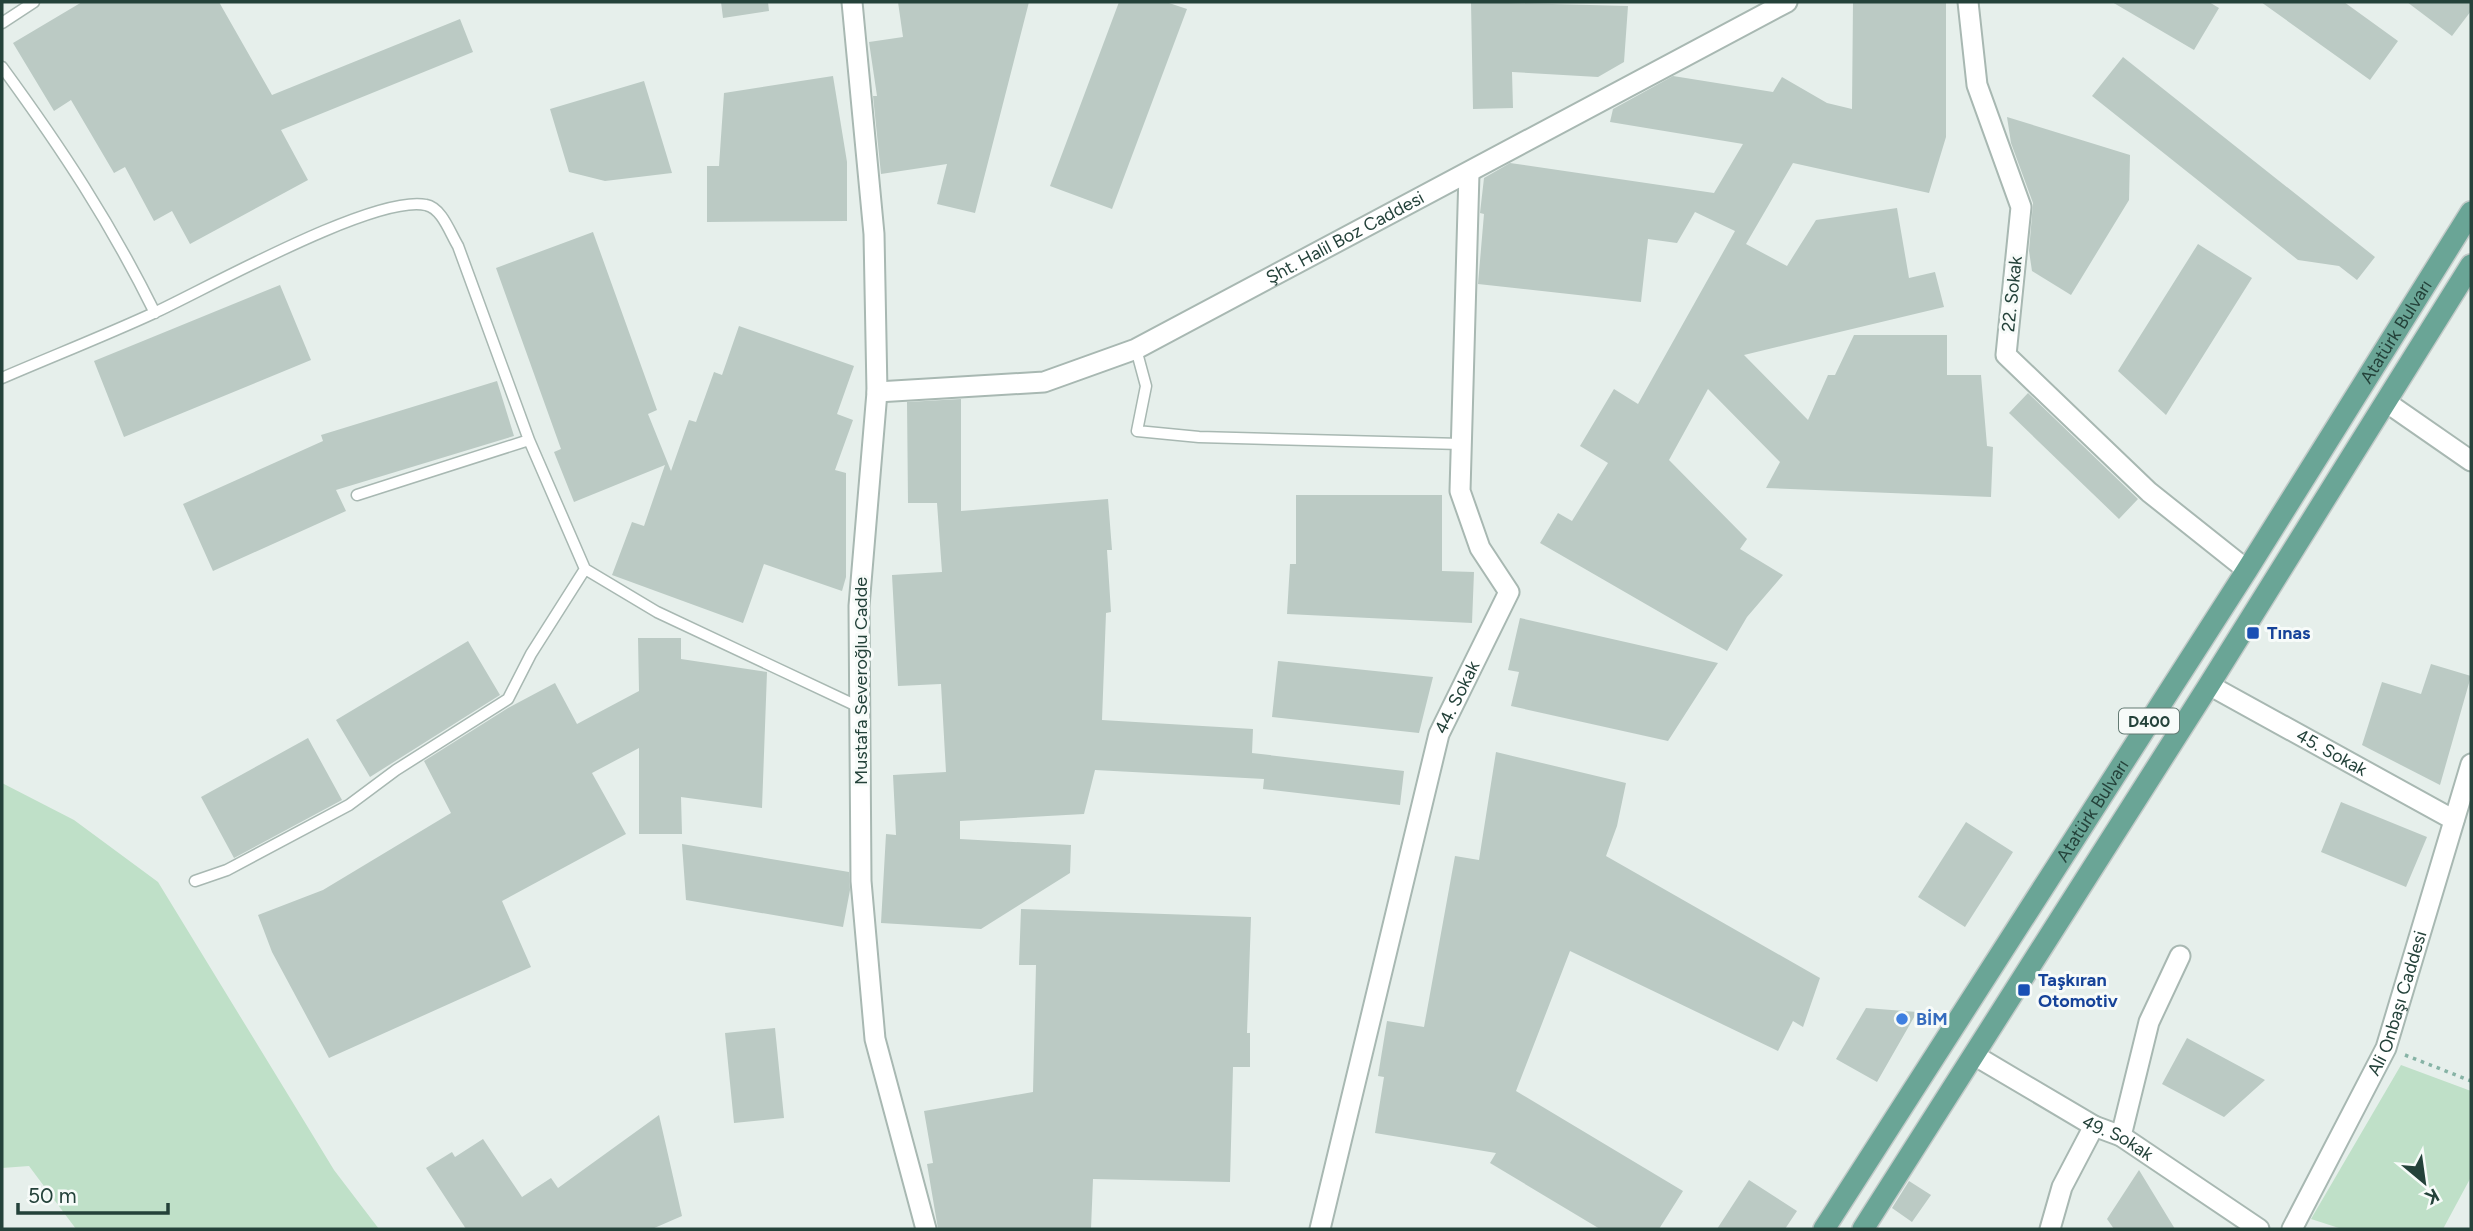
<svg xmlns="http://www.w3.org/2000/svg" width="2473" height="1231" viewBox="0 0 2473 1231" font-family="Figtree,sans-serif">
  <style>
    .green { fill: #bfe0c8 }
    .building { fill: #bbcac4 }
    .lines { fill: none; stroke-linecap: round; stroke-linejoin: round }
    .lane-casing { stroke: #a8b8b2; stroke-width: 13 }
    .street-casing { stroke: #a8b8b2; stroke-width: 23 }
    .primary-casing { stroke: #c2cac8; stroke-width: 24 }
    .path { stroke: #86b3a5; stroke-width: 3.5; stroke-dasharray: 3.5 5; stroke-linecap: butt }
    .lane { stroke: #fff; stroke-width: 10 }
    .street { stroke: #fff; stroke-width: 19 }
    .primary { stroke: #6aa596; stroke-width: 21 }
    .transit-dot { fill: #1a4fb4; stroke: #f7fbf9; stroke-width: 2.5 }
    .shop-dot { fill: #3f7fe0; stroke: #f7fbf9; stroke-width: 2.5 }
    .labels { text-anchor: middle; stroke-width: 6; stroke-linejoin: round; paint-order: stroke }
    .shield { fill: #f7fbf9; stroke: #637a73; stroke-width: 2 }
    .shield-label { font-size: 16px; font-weight: bold; fill: #24423a }
    .street-label { font-size: 18px; fill: #24423a; stroke: #f7fbf9 }
    .transit-label { font-size: 18px; font-weight: bold; fill: #164399; stroke: #f7fbf9; text-anchor: start }
    .shop-label { font-size: 18px; font-weight: bold; fill: #366cbe; stroke: #f7fbf9; text-anchor: start }
  </style>
  <rect width="100%" height="100%" fill="#e6efeb"/>
  <!-- green -->
  <path class="green" d="M 2,783 L 74,820 L 158,882 L 334,1170 L 379,1229 L 76,1229 L 29,1166 L 2,1168 Z
    M 2401,1065 L 2471,1091 L 2471,1177 L 2443,1229 L 2342,1229 L 2311,1219 Z"/>
  <!-- building -->
  <path class="building" d="M 82,2 L 219,2 L 272,95 L 460,19 L 473,52 L 281,130 L 308,180 L 190,244 L 172,211 L 154,221 L 125,167 L 114,173 L 71,100 L 54,111 L 13,43 Z
    M 721,2 L 768,2 L 769,11 L 723,18 Z
    M 898,2 L 1029,2 L 975,213 L 937,204 L 947,164 L 881,174 L 873,96 L 877,96 L 869,42 L 903,37 Z
    M 1119,2 L 1166,2 L 1187,9 L 1112,209 L 1050,186 Z
    M 1471,2 L 1628,6 L 1624,62 L 1598,77 L 1512,72 L 1513,108 L 1473,109 Z
    M 1853,2 L 1946,2 L 1946,137 L 1929,193 L 1793,163 L 1746,244 L 1787,266 L 1816,220 L 1897,208 L 1909,278 L 1935,272 L 1944,307 L 1744,355 L 1808,420 L 1828,375 L 1835,375 L 1854,335 L 1947,335 L 1947,375 L 1981,375 L 1987,446 L 1993,447 L 1991,497 L 1766,488 L 1780,462 L 1708,389 L 1669,460 L 1747,539 L 1740,549 L 1783,575 L 1747,617 L 1727,651 L 1540,543 L 1558,513 L 1572,521 L 1608,463 L 1580,446 L 1614,389 L 1638,404 L 1735,231 L 1695,212 L 1677,243 L 1648,239 L 1641,302 L 1478,284 L 1484,214 L 1480,213 L 1484,178 L 1510,163 L 1714,193 L 1743,144 L 1610,122 L 1613,109 L 1673,76 L 1773,92 L 1782,77 L 1827,103 L 1852,109 Z
    M 2112,2 L 2209,2 L 2219,8 L 2194,50 Z
    M 2261,2 L 2344,2 L 2398,41 L 2370,80 Z
    M 2407,2 L 2471,2 L 2471,11 L 2452,36 Z
    M 2123,57 L 2375,257 L 2357,280 L 2339,266 L 2298,260 L 2092,96 Z
    M 833,76 L 847,162 L 847,221 L 707,222 L 707,166 L 719,166 L 724,93 Z
    M 644,81 L 672,173 L 605,181 L 569,172 L 550,109 Z
    M 2007,117 L 2130,155 L 2129,200 L 2071,295 L 2032,271 L 2029,251 L 2033,203 L 2011,143 Z
    M 593,232 L 657,410 L 648,414 L 671,471 L 689,420 L 696,422 L 714,372 L 722,375 L 739,326 L 854,366 L 837,414 L 853,420 L 835,470 L 846,473 L 846,577 L 842,591 L 764,564 L 743,623 L 612,575 L 632,522 L 644,526 L 665,465 L 574,502 L 554,452 L 561,449 L 496,268 Z
    M 2198,244 L 2252,278 L 2166,415 L 2118,371 Z
    M 280,285 L 311,360 L 124,437 L 94,361 Z
    M 497,381 L 514,436 L 336,490 L 346,511 L 213,571 L 183,504 L 323,441 L 321,435 Z
    M 2028,393 L 2138,499 L 2119,519 L 2009,413 Z
    M 961,399 L 961,511 L 1108,499 L 1112,550 L 1107,550 L 1111,612 L 1106,613 L 1102,720 L 1253,729 L 1252,753 L 1404,771 L 1400,805 L 1263,789 L 1264,779 L 1095,770 L 1084,814 L 960,821 L 960,839 L 1071,845 L 1070,873 L 981,929 L 881,923 L 886,834 L 896,835 L 893,775 L 946,772 L 941,684 L 898,686 L 892,575 L 942,572 L 937,503 L 908,503 L 907,402 Z
    M 1296,495 L 1442,495 L 1442,571 L 1474,572 L 1472,623 L 1287,614 L 1290,564 L 1296,564 Z
    M 1520,618 L 1718,663 L 1668,741 L 1511,706 L 1519,672 L 1508,670 Z
    M 638,638 L 681,638 L 681,659 L 767,672 L 762,808 L 681,797 L 682,834 L 639,834 L 639,748 L 592,773 L 626,834 L 502,901 L 531,967 L 329,1058 L 272,952 L 258,915 L 323,890 L 451,813 L 424,761 L 508,708 L 555,683 L 577,724 L 639,691 Z
    M 468,641 L 500,695 L 370,777 L 336,720 Z
    M 1278,661 L 1433,677 L 1419,733 L 1272,717 Z
    M 2431,664 L 2471,676 L 2440,785 L 2362,745 L 2382,682 L 2421,694 Z
    M 308,738 L 342,800 L 234,858 L 201,797 Z
    M 1496,752 L 1626,783 L 1617,826 L 1606,856 L 1820,978 L 1803,1027 L 1793,1021 L 1778,1051 L 1570,951 L 1516,1091 L 1683,1191 L 1659,1229 L 1600,1229 L 1490,1163 L 1496,1153 L 1375,1133 L 1384,1077 L 1378,1076 L 1387,1021 L 1424,1027 L 1455,856 L 1479,860 Z
    M 2341,802 L 2427,837 L 2406,887 L 2321,852 Z
    M 1966,822 L 2013,852 L 1965,927 L 1918,897 Z
    M 682,844 L 849,872 L 850,890 L 843,927 L 686,900 Z
    M 1021,909 L 1251,917 L 1247,1033 L 1250,1033 L 1250,1067 L 1233,1067 L 1230,1182 L 1093,1179 L 1091,1229 L 938,1229 L 927,1164 L 933,1163 L 924,1111 L 1033,1092 L 1036,965 L 1019,965 Z
    M 1866,1008 L 1917,1012 L 1877,1082 L 1836,1059 Z
    M 775,1028 L 784,1118 L 734,1123 L 725,1033 Z
    M 2187,1038 L 2265,1080 L 2224,1117 L 2162,1084 Z
    M 659,1115 L 682,1216 L 652,1229 L 466,1229 L 426,1168 L 452,1152 L 455,1157 L 483,1139 L 522,1197 L 551,1178 L 558,1188 Z
    M 2139,1170 L 2175,1229 L 2114,1229 L 2107,1219 Z
    M 1749,1180 L 1797,1211 L 1785,1229 L 1717,1229 Z
    M 1909,1181 L 1931,1195 L 1912,1222 L 1892,1208 Z"/>
  <g class="lines">
    <!-- lane casing -->
    <g class="lane-casing">
      <path id="lane" d="M 2,23 L 34,2
        M 2,67 C 62,149 110,222 155,313
        M 1136,349 L 1146,386 L 1137,431 L 1199,437 L 1461,444
        M 2,378 C 53,356 104,336 154,313 C 208,288 375,194 426,205 C 442,208 450,233 458,246 L 529,440
        M 357,495 L 529,440 L 585,569 L 657,612 L 859,707
        M 195,881 L 227,870 L 349,805 L 396,770 L 508,699 L 531,654 L 585,569"/>
    </g>
    <!-- street casing -->
    <g class="street-casing">
      <g id="street">
        <path d="M 852,2 L 874,234 L 877,392 L 859,606 L 861,881 L 875,1039 L 926,1229"/>
        <path d="M 1968,2 L 1977,85 L 2021,207 L 2006,355 L 2149,492 L 2247,570"/>
        <path id="s1" d="M 877,392 L 1044,382 L 1136,349 L 1787,2"/>
        <path d="M 2386,402 L 2471,461"/>
        <path id="s2" d="M 2209,685 L 2454,820"/>
        <path id="s3" d="M 1974,1055 L 2094,1126 L 2121,1136 L 2259,1229"/>
        <path d="M 2121,1136 L 2149,1022 L 2180,956"/>
        <path id="s4" d="M 1320,1229 L 1439,734 L 1509,592 L 1480,548 L 1460,491 L 1469,173"/>
        <path d="M 2050,1229 L 2062,1187 L 2094,1126"/>
        <path id="s5" d="M 2292,1229 L 2386,1048 L 2471,764"/>
      </g>
    </g>
    <!-- primary casing -->
    <g class="primary-casing">
      <g id="primary">
        <path id="s6" d="M 1824,1229 L 2247,570 L 2471,212"/>
        <path d="M 1863,1229 L 2209,685 L 2471,265"/>
      </g>
    </g>
    <!-- path -->
    <path class="path" d="M 2405,1055 L 2471,1081"/>
    <!-- lane -->
    <use href="#lane" class="lane"/>
    <!-- street -->
    <use href="#street" class="street"/>
    <!-- primary -->
    <use href="#primary" class="primary"/>
  </g>
  <!-- markers -->
  <g class="transit-dot">
    <rect x="2246" y="626" width="14" height="14" rx="3.5"/>
    <rect x="2017" y="983" width="14" height="14" rx="3.5"/>
  </g>
  <circle class="shop-dot" cx="1902" cy="1019" r="7"/>
  <g class="labels">
    <!-- shield labels -->
    <rect class="shield" x="2119" y="708.5" width="60" height="25" rx="5"/>
    <g class="shield-label">
      <text x="2149" y="727">D400</text>
    </g>
    <!-- street labels -->
    <g class="street-label">
      <text dy="6" stroke="none"><textPath href="#s1" startOffset="502">Şht. Halil Boz Caddesi</textPath></text>
      <text transform="translate(2012 294) rotate(-84)" y="6">22. Sokak</text>
      <text dy="6" stroke="none"><textPath href="#s6" startOffset="1064">Atatürk Bulvarı</textPath></text>
      <text transform="translate(861 681) rotate(-90)" y="6">Mustafa Severoğlu Cadde</text>
      <text dy="6" stroke="none"><textPath href="#s4" startOffset="550">44. Sokak</textPath></text>
      <text dy="6" stroke="none"><textPath href="#s2" startOffset="140">45. Sokak</textPath></text>
      <text dy="6" stroke="none"><textPath href="#s6" startOffset="497">Atatürk Bulvarı</textPath></text>
      <text dy="6" stroke="none"><textPath href="#s5" startOffset="250">Ali Onbaşı Caddesi</textPath></text>
      <text dy="6" stroke="none"><textPath href="#s3" startOffset="166">49. Sokak</textPath></text>
    </g>
    <!-- transit labels -->
    <g class="transit-label">
      <text x="2267" y="639">Tınas</text>
      <text x="2038" y="986">Taşkıran<tspan x="2038" dy="21">Otomotiv</tspan></text>
    </g>
    <!-- shop labels -->
    <g class="shop-label">
      <text x="1916" y="1025">BİM</text>
    </g>
  </g>
  <!-- border -->
  <rect width="2473" height="1231" fill="none" stroke="#24423a" stroke-width="7"/>
  <!-- north arrow -->
  <g transform="translate(2424 1182) rotate(151)" stroke="#f7fbf9" stroke-width="5" paint-order="stroke">
  <path d="M0-5L12 26L0 18L-12 26Z" fill="#24423a"/>
  <text y="-10" font-size="19" font-weight="bold" text-anchor="middle" fill="#24423a">K</text>
  </g>
  <!-- scale -->
  <path d="M18 1203v10h150v-10" fill="none" stroke="#24423a" stroke-width="3.5"/>
  <text x="28" y="1203" font-size="21" fill="#24423a" stroke="#f7fbf9" stroke-width="5" paint-order="stroke">50 m</text>
</svg>
